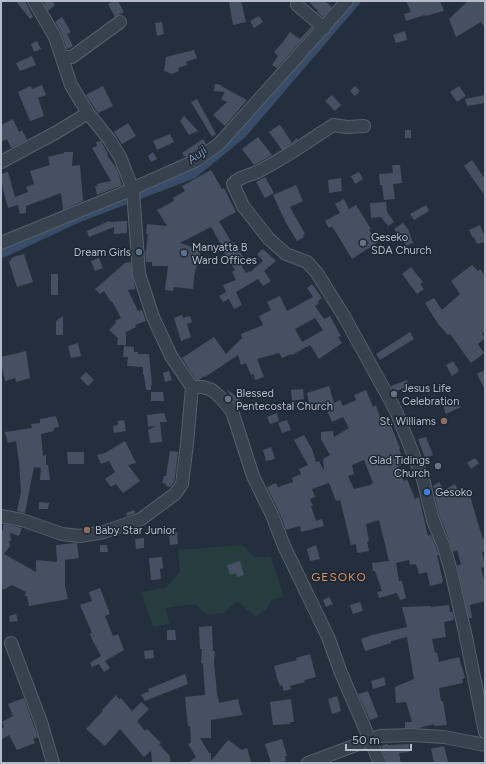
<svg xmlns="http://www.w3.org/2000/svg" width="486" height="764" viewBox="0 0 486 764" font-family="Figtree,sans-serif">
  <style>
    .green { fill: #263c3f }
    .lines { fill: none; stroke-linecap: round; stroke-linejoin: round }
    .canal { stroke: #394c67; stroke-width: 9 }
    .building { fill: #455162; fill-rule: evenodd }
    .minor-casing { stroke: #565f6c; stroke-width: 14 }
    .minor { stroke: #38414e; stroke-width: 12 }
    .worship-dot { fill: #6b7280; stroke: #1d2633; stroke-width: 1.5 }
    .service-dot { fill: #5c6f8a; stroke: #1d2633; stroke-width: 1.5 }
    .education-dot { fill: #8d6e63; stroke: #1d2633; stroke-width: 1.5 }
    .shop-dot { fill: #3f7fe0; stroke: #1d2633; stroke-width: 1.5 }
    .labels { text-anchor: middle; stroke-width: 3; stroke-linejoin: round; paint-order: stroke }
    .poi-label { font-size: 11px; fill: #b4bcc9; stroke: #1d2633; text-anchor: start }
    .water-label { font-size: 12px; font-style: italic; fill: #7c92b1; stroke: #1d2633 }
    .neighbourhood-label { font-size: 12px; letter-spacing: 1px; fill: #d59563; stroke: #1d2633 }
  </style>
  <rect width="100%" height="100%" fill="#242f3e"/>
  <!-- green -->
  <path class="green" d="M 242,545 L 255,557 L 271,557 L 284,597 L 273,599 L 267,608 L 256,617 L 237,601 L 224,613 L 207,615 L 195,604 L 166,608 L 169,624 L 153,627 L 141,592 L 165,588 L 180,572 L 178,550 Z"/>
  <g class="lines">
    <!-- canal -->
    <path class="canal" d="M 1,254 L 78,218 L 193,174 L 242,134 L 356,1"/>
  </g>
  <!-- building -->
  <path class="building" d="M 16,1 L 25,1 L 33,17 L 30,19 Z
    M 46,1 L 52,1 L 55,5 L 48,11 L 44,3 Z
    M 114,1 L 118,1 L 124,12 L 115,17 L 108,4 Z
    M 229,1 L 241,1 L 246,22 L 233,25 Z
    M 308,1 L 325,1 L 332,7 L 323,17 L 317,12 L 318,11 Z
    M 406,1 L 440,1 L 444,11 L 425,16 L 425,15 L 406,21 L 404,14 L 411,12 Z
    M 468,1 L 485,1 L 485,28 L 481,22 L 456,37 L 449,19 Z
    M 259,16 L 263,22 L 254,28 L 250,21 Z
    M 62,17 L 71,32 L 67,34 L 73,46 L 67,49 L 62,34 L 55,22 Z
    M 162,22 L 164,34 L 157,36 L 155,23 Z
    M 311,27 L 313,28 L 277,68 L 272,65 L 278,56 L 274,52 L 283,42 L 290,32 L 300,39 Z
    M 405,31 L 407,40 L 396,43 L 393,35 Z
    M 37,41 L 41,49 L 34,52 L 31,44 Z
    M 194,50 L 197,58 L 186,62 L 187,65 L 178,68 L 179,71 L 172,74 L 164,71 L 166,57 Z
    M 32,56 L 36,65 L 20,71 L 16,63 Z
    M 215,84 L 221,85 L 221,86 L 247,100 L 225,126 L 213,115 L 227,102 L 221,99 L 225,92 L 214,91 Z
    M 42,85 L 46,95 L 38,98 L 44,116 L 30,121 L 18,92 L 30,86 L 32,89 Z
    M 103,86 L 113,106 L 98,113 L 86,95 Z
    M 355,86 L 360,91 L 355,96 L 350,91 Z
    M 459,86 L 466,96 L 457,102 L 450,92 Z
    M 332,95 L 341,105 L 335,111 L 325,101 Z
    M 485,95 L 485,103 L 467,106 L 465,99 Z
    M 197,99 L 216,134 L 212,137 L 191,102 Z
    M 184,116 L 198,131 L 189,135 L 180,121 Z
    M 13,119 L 19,132 L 22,130 L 27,140 L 11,148 L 7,139 L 1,142 L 1,125 Z
    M 128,123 L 136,136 L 122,144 L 114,132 Z
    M 279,125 L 281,126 L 292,143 L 296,138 L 298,139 L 282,150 L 269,132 Z
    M 405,130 L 411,130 L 411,138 L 405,138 Z
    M 170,134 L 174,142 L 157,150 L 153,141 Z
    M 258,137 L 272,155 L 254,165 L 242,149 Z
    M 203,139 L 206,144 L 191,154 L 185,157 L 182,153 Z
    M 101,141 L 108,154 L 107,155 L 117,169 L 122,185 L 97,195 L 95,186 L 98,186 L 97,184 L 111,181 L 92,148 L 97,146 L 96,142 Z
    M 64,152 L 73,152 L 72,166 L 80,165 L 83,201 L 63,210 L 61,193 L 26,206 L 26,213 L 20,214 L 18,205 L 8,208 L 1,181 L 1,174 L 8,172 L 15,197 L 28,192 L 26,187 L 34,184 L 30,171 L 50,165 L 48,157 L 64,153 Z
    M 153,152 L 157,159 L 151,162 L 148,156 Z
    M 472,160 L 485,179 L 485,196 L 464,166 Z
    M 392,165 L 400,165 L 402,183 L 393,184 L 395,199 L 384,200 L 382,185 L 380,185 L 379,174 L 393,173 Z
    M 211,170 L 222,189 L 224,188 L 236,212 L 219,221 L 232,243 L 234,242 L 243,257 L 238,260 L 246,273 L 249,271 L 250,272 L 263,261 L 257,254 L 263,249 L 276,261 L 264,271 L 271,281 L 263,286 L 258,279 L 236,292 L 242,305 L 234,309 L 229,299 L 223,302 L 219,296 L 226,292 L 223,285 L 236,280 L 232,272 L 235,270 L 222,249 L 223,248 L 211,227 L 180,243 L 201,250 L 194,276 L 193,289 L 174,287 L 173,291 L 165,290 L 168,266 L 152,266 L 152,262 L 146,262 L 145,251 L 146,251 L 148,234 L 146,234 L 147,224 L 167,226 L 157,210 L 174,201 L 173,198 L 185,191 L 182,186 Z
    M 359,172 L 363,179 L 355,184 L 351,176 Z
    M 265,177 L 274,193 L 265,198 L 256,182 Z
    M 341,178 L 342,191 L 329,193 L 328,180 Z
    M 296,185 L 303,201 L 290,207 L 305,234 L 303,235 L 304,237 L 297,241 L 286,223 L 273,195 Z
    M 344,199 L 349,209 L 356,205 L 371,229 L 369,230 L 378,242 L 352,259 L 332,226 L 329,228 L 325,221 L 340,213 L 335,204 Z
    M 386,202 L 387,212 L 394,222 L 388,226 L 381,217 L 371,218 L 370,203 Z
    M 426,205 L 429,211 L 414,220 L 410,214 Z
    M 109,221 L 110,222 L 127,221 L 127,233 L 114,234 L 114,227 L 89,237 L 87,231 Z
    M 403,223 L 408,229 L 413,243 L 406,246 L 401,235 L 399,236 L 394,229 Z
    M 480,225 L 485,237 L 485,242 L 477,244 L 474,237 L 473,238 L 469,230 Z
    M 24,254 L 33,282 L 17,287 L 9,262 L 13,257 Z
    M 99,258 L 103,268 L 95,271 L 91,261 Z
    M 131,262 L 135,289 L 128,290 L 138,311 L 142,310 L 146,321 L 135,325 L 136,327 L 126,332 L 126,345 L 117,345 L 118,338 L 109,330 L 116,323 L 115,321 L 121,318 L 112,301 L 111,302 L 104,291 L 100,294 L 95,289 L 125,263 Z
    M 472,265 L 478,271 L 480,269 L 485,276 L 485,331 L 482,334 L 485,338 L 478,344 L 484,353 L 471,363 L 450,334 L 448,335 L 438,324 L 425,303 L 434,298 L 442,310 L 460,294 L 451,281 Z
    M 411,267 L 423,282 L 420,284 L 424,289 L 417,294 L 402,274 Z
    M 51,274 L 58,274 L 58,295 L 51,295 Z
    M 312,284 L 322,298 L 318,301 L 319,303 L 315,306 L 324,319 L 330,316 L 341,336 L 338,337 L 342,343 L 319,359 L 310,345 L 292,355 L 291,354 L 282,358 L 279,353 L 257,359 L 264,377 L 255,380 L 254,374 L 251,375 L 246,363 L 241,365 L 238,355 L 205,377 L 204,376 L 199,380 L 196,380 L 182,358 L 214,337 L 226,354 L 242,338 L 241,334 L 263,325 L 259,316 L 271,310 L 267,302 L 280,296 L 287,311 L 313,297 L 307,288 ZM 315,318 L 323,330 L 302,342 L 295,329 Z
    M 182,315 L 183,318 L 190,316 L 192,322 L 187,324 L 191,337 L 181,341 L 174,318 Z
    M 63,316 L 63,335 L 56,335 L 56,321 Z
    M 410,332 L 414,339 L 380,360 L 376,354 Z
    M 78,343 L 81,356 L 71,358 L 68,346 Z
    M 124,346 L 134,347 L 134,352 L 138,352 L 138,354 L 149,354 L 152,385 L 151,385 L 151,390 L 146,390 L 144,375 L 143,375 L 143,367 L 127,366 L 128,357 L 123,357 Z
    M 26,351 L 30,378 L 16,382 L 15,378 L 5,381 L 1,363 L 1,357 Z
    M 453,361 L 459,371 L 452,376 L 446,365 Z
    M 485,370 L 485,390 L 477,374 Z
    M 169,371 L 172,380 L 165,382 L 163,373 Z
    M 86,372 L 94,380 L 88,386 L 80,378 Z
    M 407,380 L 409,386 L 394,392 L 391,386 Z
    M 329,386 L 334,403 L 340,400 L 343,406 L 356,400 L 354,395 L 366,390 L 373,407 L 376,405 L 381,421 L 386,418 L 389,423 L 390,423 L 400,448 L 399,449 L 405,463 L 398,467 L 404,481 L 407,479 L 415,499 L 419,497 L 428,536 L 431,535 L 439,555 L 437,555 L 443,581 L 442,581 L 442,583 L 430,586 L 427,572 L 419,574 L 416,564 L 410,565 L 409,560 L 396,563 L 399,581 L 402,581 L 406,598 L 400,600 L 397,593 L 379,598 L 377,592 L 382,591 L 375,571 L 373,571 L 372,563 L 389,561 L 379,520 L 366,524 L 369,541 L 367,542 L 369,551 L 357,553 L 356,544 L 351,545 L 340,500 L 336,501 L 329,483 L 312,489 L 315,497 L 310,499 L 313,506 L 311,506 L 316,521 L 322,519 L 324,526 L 301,532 L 300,526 L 286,530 L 280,514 L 267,487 L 276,483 L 278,487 L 293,482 L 292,478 L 301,474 L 299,469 L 308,465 L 294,440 L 304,435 L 312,449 L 316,462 L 319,461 L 324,471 L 323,459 L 330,455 L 321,439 L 321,432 L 333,431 L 334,437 L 349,428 L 343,417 L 332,422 L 325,406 L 310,408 L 307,393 ZM 364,460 L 373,483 L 371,484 L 371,485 L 354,489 L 348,476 L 354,474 L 352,465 Z
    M 227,389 L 247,406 L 239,409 L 231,398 Z
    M 303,389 L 304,399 L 292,401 L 291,390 Z
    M 151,392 L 163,392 L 164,401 L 151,401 Z
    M 458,399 L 461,407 L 446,414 L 443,406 Z
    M 164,413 L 167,422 L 160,422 L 162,442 L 150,443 L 148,430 L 156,426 L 148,427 L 147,415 Z
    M 277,413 L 279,421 L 270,424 L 267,417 Z
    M 56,416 L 59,427 L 54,428 L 54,431 L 41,434 L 43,456 L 46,455 L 46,465 L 48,465 L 50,480 L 40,480 L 41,468 L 34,467 L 25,513 L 17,511 L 21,492 L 19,462 L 16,441 L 8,443 L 5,432 L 32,428 L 31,424 L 40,423 L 40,419 Z
    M 124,420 L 126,431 L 114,433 L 113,426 L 118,425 L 118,421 Z
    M 287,420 L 291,430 L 282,433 L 278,423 Z
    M 426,437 L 433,455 L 425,458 L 418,439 Z
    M 125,441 L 136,463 L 128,465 L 140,481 L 123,493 L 116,484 L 111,487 L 105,479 L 115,472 L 109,461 L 101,464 L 97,455 L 105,453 Z
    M 271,447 L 275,459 L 266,461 L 263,450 Z
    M 170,451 L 178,452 L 175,477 L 174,482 L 170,487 L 166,486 L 166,484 L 162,483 L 164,476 L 166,476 Z
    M 67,452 L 84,452 L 84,464 L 68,464 Z
    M 475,458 L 479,463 L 471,469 L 467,463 Z
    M 439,482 L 444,490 L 455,484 L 460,494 L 469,492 L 479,527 L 483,539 L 485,538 L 485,551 L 482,552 L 485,567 L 481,568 L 485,584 L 485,601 L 470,605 L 472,618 L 469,618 L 457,566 L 461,564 L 457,550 L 453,552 L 446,531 L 440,518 L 434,491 L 435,490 L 433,486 Z
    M 39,502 L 49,503 L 48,509 L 39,509 Z
    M 134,510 L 135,513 L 127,516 L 126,513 Z
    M 5,524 L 22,528 L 19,536 L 10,533 L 11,541 L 9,541 L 10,546 L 4,554 L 36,572 L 36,560 L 57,562 L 56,545 L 77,543 L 79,558 L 65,560 L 65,586 L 68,599 L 29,606 L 27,596 L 25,596 L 26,592 L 12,585 L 3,590 L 1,586 L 1,531 L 3,530 L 3,525 Z
    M 177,532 L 178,544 L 170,545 L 169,533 Z
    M 144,538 L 144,548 L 136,549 L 135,539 Z
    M 100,545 L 107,545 L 108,552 L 100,552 Z
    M 316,545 L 320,559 L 310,561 L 307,549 Z
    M 162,557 L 163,568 L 160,569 L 161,579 L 151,580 L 149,558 Z
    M 240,561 L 244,575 L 237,577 L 236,573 L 230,575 L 227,565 Z
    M 100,588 L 110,614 L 105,616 L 113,636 L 118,634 L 124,650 L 105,661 L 110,668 L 104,672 L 99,664 L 92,667 L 90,663 L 101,656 L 93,641 L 90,634 L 92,633 L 80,605 L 92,601 L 89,592 Z
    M 329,597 L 333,604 L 326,607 L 323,600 Z
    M 360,602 L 363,611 L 353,614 L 350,605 Z
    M 449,605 L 450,612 L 453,612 L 454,620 L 444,622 L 446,637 L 432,639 L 435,653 L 437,652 L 439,662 L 459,657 L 465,678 L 462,679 L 463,683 L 439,688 L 441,701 L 443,701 L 447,725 L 434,726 L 434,724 L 419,728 L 405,728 L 405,722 L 412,722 L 406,702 L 396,703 L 395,687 L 414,679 L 407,637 L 391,641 L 391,643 L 365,651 L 361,639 L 372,635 L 407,627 L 402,607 L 431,606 L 431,607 Z
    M 16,614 L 18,621 L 10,622 L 9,616 Z
    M 212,626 L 213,651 L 215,651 L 214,661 L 217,694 L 219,703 L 238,699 L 242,715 L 211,720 L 211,738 L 200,738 L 209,753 L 211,753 L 211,761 L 228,740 L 242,750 L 247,748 L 251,762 L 246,763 L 188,763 L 196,757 L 188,744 L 191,743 L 190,726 L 188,726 L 185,697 L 205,695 L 203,664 L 201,663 L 202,649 L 200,649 L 199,627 Z
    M 167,630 L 175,630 L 176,640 L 167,640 Z
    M 153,650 L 154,658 L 145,659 L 144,651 Z
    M 310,654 L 316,677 L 304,680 L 305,682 L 290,686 L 291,689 L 284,691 L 282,685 L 280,686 L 277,678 L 274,666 L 297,660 L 296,658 Z
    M 185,674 L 188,684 L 145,701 L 141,695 L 149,691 L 148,689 Z
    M 384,677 L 386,685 L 373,689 L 371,681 Z
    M 368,691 L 378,717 L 370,720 L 358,694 Z
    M 116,695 L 119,699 L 121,698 L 132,711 L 141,702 L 149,709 L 137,721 L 145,731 L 147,729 L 161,743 L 159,744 L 170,756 L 170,763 L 152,763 L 151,751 L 144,757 L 120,729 L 105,746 L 86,729 L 103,711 L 102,710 Z
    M 337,696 L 341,711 L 332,714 L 328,699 Z
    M 24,698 L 38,737 L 33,739 L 35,743 L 17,750 L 9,735 L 1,740 L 1,729 L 4,727 L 2,722 L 13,716 L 8,704 Z
    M 291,699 L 294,722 L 290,722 L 290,724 L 273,725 L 270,702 Z
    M 282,739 L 287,756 L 285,756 L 286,761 L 279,763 L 271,763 L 265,744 Z
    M 387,744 L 388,745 L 409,744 L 409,752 L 399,753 L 401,763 L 387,763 L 381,746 Z
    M 444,746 L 448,762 L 447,763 L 434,763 L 431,749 Z"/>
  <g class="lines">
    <!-- minor casing -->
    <g class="minor-casing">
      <path id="minor" d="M 34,1 L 55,37 L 71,85 L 88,113 L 109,139 L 120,157 L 133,190 L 139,274 L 153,317 L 171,356 L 192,387 L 203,387 L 212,390 L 220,397 L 232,411 L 253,476 L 272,515 L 284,546 L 328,637 L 341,673 L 380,763
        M 297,5 L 324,28
        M 63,57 L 72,57 L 120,22
        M 364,126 L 347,127 L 333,125 C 309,141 286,157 261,170 C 253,175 239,176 233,184 L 243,206 L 269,239 L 286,254 L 307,262 L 317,273 L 345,318 L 396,411 L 423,479 L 433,520 L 444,547 L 451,571 L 466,637 L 485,732
        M 1,162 L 57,132 L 88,113
        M 1,243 L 116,196 L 195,161 L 219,144 L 347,1
        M 1,516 L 22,520 L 62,534 L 80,536 L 104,532 L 141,519 L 175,494 L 182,484 L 187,444 L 192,387
        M 11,643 L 41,722 L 53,763
        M 308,763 L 380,736 L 412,735 L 444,737 L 485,745"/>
    </g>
    <!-- minor -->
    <use href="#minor" class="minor"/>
  </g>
  <!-- markers -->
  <g class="worship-dot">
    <circle cx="363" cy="243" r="4"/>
    <circle cx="394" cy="394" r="4"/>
    <circle cx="228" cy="399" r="4"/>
    <circle cx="438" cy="466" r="4"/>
  </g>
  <g class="service-dot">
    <circle cx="139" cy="252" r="4"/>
    <circle cx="184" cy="253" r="4"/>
  </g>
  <g class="education-dot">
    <circle cx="444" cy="421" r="4"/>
    <circle cx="87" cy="530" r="4"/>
  </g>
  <circle class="shop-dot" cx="427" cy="492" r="4"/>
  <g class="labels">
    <!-- poi labels -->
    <g class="poi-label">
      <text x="371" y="241">Geseko<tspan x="371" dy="13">SDA Church</tspan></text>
      <text x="192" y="251">Manyatta B<tspan x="192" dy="13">Ward Offices</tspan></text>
      <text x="131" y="256" text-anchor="end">Dream Girls</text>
      <text x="402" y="392">Jesus Life<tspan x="402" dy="13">Celebration</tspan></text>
      <text x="236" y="397">Blessed<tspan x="236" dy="13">Pentecostal Church</tspan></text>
      <text x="436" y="425" text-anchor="end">St. Williams</text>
      <text x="430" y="464" text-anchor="end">Glad Tidings<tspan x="430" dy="13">Church</tspan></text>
      <text x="435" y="496">Gesoko</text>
      <text x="95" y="534">Baby Star Junior</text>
    </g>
    <!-- water labels -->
    <g class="water-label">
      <text transform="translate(197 155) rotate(-38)" y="4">Auji</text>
    </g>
    <!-- neighbourhood labels -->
    <g class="neighbourhood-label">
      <text x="339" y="581">GESOKO</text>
    </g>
  </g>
  <!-- border -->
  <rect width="486" height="764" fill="none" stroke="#b4bcc9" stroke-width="4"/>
  <!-- scale -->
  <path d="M346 744v6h65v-6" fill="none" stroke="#b4bcc9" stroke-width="2"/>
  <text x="352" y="744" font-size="12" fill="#b4bcc9" stroke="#1d2633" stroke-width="3" paint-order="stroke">50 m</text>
</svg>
